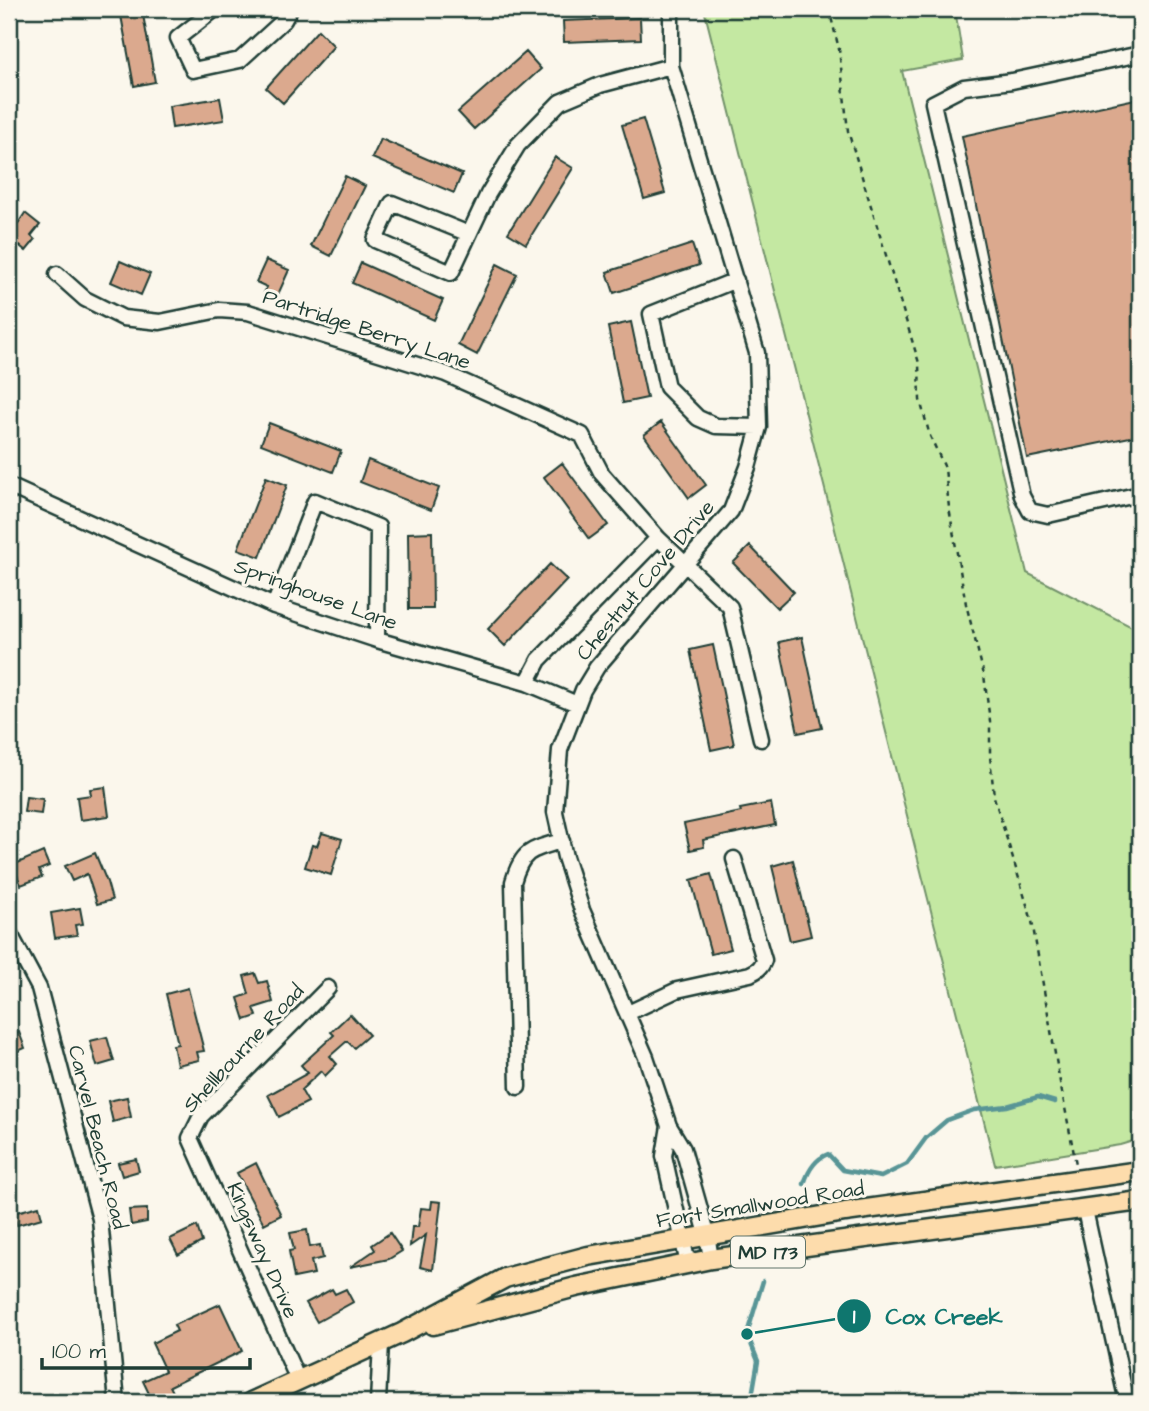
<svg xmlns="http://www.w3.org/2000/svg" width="1149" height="1411" viewBox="0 0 1149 1411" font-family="'Architects Daughter',sans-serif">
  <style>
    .green { fill: #c4e8a2; stroke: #72926b; stroke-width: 2 }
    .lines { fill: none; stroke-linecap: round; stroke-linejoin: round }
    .stream { stroke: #589596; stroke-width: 4.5 }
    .building { fill: #dba98e; stroke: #1f3d34; stroke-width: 2 }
    .minor-casing { stroke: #1f3d34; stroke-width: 19 }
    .major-casing { stroke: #1f3d34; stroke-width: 23 }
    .path { stroke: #1f3d34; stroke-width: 2.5; stroke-dasharray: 5 5; stroke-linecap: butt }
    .minor { stroke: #fbf7ec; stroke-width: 14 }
    .major { stroke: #fddcac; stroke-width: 18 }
    .labels { text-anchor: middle; stroke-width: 6; stroke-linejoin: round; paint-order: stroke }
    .shield { fill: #fbf7ec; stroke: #61756b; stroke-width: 2 }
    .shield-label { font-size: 19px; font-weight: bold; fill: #1f3d34 }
    .street-label { font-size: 21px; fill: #1f3d34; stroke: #fbf7ec }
    .leader { fill: none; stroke: #0f766e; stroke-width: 2.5 }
    .callout-dot { fill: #0f766e; stroke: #fbf7ec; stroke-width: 2.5 }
    .mark-label { font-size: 21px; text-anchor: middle; font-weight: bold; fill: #fff }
    .callout-label { font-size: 23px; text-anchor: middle; font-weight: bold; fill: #0f766e; stroke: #fbf7ec; stroke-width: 6; stroke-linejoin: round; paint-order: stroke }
  </style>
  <rect width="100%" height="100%" fill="#fbf7ec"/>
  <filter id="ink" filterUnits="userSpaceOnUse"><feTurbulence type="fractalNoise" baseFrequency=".0143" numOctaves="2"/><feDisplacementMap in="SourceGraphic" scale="14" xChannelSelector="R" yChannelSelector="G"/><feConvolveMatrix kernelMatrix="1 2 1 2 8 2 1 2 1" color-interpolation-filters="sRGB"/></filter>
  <g filter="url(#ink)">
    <!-- green -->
    <path class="green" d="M 704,9 L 955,9 L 963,60 L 902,71 L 1027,573 L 1140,631 L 1140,1139 L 1120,1145 L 995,1165 Z"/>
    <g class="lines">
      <!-- stream -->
      <path class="stream" d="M 804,1184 C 808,1171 815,1159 828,1154 L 843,1170 L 881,1177 L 907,1164 L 926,1138 L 947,1120 L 974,1110 L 1007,1106 L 1038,1097 L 1055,1102
        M 751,1402 L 758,1361 L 747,1334 L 763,1281"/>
    </g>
    <!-- building -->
    <path class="building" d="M 127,9 L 142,9 L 155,82 L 134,86 L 120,10 Z
      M 640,18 L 641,39 L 564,42 L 563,21 Z
      M 318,30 L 334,46 L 283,103 L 266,88 Z
      M 526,52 L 541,69 L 474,129 L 458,112 Z
      M 220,98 L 224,120 L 172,128 L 169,106 Z
      M 1140,98 L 1140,435 L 1027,458 L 962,136 Z
      M 643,119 L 665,193 L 644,199 L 622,125 Z
      M 381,139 L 462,174 L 454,193 L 372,158 Z
      M 555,157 L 573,168 L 526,244 L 508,233 Z
      M 345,176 L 365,186 L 331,256 L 311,246 Z
      M 25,213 L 40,225 L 31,236 L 35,240 L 26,251 L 9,237 Z
      M 692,244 L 699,265 L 614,293 L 607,272 Z
      M 266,260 L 289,270 L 276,299 L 264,293 L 267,287 L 256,282 Z
      M 120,261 L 150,274 L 141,295 L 111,282 Z
      M 361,263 L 443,300 L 434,320 L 352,283 Z
      M 497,264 L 517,274 L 477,355 L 458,345 Z
      M 631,322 L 647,398 L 623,403 L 608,327 Z
      M 661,422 L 706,485 L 689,498 L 644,435 Z
      M 269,423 L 341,451 L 333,472 L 261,444 Z
      M 368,460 L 439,488 L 431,510 L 360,482 Z
      M 562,463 L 608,525 L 589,539 L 544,477 Z
      M 266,477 L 287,485 L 260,557 L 238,549 Z
      M 432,532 L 433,609 L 409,609 L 408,533 Z
      M 750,546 L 794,592 L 777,608 L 733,563 Z
      M 550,564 L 567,580 L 505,646 L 488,629 Z
      M 802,637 L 822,728 L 798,733 L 779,642 Z
      M 713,645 L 734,745 L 711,750 L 690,650 Z
      M 105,787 L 109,816 L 80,820 L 77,797 L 91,795 L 90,789 Z
      M 26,797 L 43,799 L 41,814 L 24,812 Z
      M 771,803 L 775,825 L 703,840 L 704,847 L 690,850 L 684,824 L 741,812 L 740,809 Z
      M 322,833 L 342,839 L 331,875 L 305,867 L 312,845 L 317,846 Z
      M 43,852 L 49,866 L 39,870 L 42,877 L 21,885 L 13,865 Z
      M 95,853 L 107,882 L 112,900 L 97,904 L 87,874 L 72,881 L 65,866 Z
      M 793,860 L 811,936 L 790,941 L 772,866 Z
      M 711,874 L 731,949 L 711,954 L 691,880 Z
      M 80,908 L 83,924 L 75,925 L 77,935 L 55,938 L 51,913 Z
      M 255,973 L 259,983 L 267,981 L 273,1002 L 254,1008 L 257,1016 L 245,1020 L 238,998 L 249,994 L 244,976 Z
      M 188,988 L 204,1051 L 197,1052 L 199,1060 L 177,1065 L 173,1045 L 178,1044 L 166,994 Z
      M 350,1014 L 369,1035 L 354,1048 L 347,1041 L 330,1056 L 337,1064 L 325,1076 L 321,1071 L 301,1090 L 308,1102 L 279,1117 L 268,1095 L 308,1073 L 301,1065 L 334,1035 L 331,1032 Z
      M 19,1032 L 25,1048 L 9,1055 L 9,1036 Z
      M 107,1037 L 114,1061 L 97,1066 L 90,1041 Z
      M 127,1097 L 131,1117 L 113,1122 L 108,1101 Z
      M 136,1159 L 139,1171 L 122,1176 L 118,1163 Z
      M 256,1163 L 281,1215 L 264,1224 L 237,1173 Z
      M 432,1201 L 441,1202 L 433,1270 L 420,1267 L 426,1235 L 410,1246 L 412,1227 L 418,1227 L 421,1208 L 431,1209 Z
      M 39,1206 L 42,1218 L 17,1225 L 13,1213 Z
      M 147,1209 L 147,1222 L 131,1225 L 129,1210 Z
      M 197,1226 L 202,1242 L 178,1255 L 170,1239 Z
      M 307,1230 L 310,1247 L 320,1245 L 323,1258 L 311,1261 L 314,1274 L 294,1278 L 289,1251 L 294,1250 L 290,1233 Z
      M 390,1233 L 402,1251 L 389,1259 L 350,1267 L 375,1250 L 372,1245 Z
      M 332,1289 L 335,1294 L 346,1289 L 353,1302 L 317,1322 L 306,1303 Z
      M 220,1304 L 242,1351 L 170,1386 L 178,1402 L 153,1402 L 143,1381 L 165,1371 L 152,1343 L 177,1331 L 174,1325 Z"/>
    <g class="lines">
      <!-- minor casing -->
      <g class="minor-casing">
        <path id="minor" d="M 215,9 L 178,38 L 193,70 L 240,60 L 284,20 L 290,9
          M 671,9 L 671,66 L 757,353 L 759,427 L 748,467 L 731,511 L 597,667 L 583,690 L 560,750 L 555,812 L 565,857 L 582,910 L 646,1057 L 669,1126 L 683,1149 L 707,1234 L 711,1259
          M 1140,54 L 1012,81 L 964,87 L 933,103 L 1022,496 L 1030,511 L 1048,515 L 1140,494
          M 469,234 L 392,203 L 375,240 L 451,273 L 488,194 L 518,145 L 560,102 L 600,85 L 671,66
          M 57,274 L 85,299 L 123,318 L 160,322 L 219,310 L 248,312 L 446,374 L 582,435 L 602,474 L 658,538
          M 736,280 L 651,314 L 667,387 L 698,418 L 716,426 L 759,427
          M 9,486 L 274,606 L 377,640 L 527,683 L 577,704
          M 274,606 L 315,501 L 378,527 L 377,640
          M 527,683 L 539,660 L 658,538 L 730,607 L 761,739
          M 9,932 L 39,988 L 100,1219 L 117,1402
          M 628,1013 L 677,990 L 750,974 C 758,970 761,968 764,960 L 734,859
          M 518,1087 L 513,882 C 522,850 532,849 562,841
          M 669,1126 L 664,1156 L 688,1264
          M 1085,1210 L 1127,1402
          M 298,1380 L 190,1138 L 201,1116 L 328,988
          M 378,1402 L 381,1343"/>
      </g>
      <!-- major casing -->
      <g class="major-casing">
        <path id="major" d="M 433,1325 L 576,1287 L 711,1259 L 1140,1201
          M 251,1402 L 402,1333 L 505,1278 L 588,1256 L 845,1212 L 1140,1171"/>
      </g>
      <!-- path -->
      <path class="path" d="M 829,9 L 839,49 L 848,131 L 919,363 L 920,400 L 930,436 L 945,468 L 949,508 L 966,604 L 984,675 L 990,721 L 990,756 L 994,797 L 1032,921 L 1059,1077 L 1076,1164"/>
      <!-- minor -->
      <use href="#minor" class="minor"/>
      <!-- major -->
      <use href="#major" class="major"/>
    </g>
  </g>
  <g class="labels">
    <!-- shield labels -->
    <rect class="shield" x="731" y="1236.5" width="74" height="31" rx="5"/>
    <g class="shield-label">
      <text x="768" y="1259">MD 173</text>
    </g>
    <!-- street labels -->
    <g class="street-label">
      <text transform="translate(367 329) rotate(18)" y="7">Partridge Berry Lane</text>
      <text transform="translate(645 580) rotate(-50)" y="7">Chestnut Cove Drive</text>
      <text transform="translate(316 594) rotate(20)" y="7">Springhouse Lane</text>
      <text transform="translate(243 1048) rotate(-47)" y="7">Shellbourne Road</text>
      <text transform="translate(98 1137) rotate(76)" y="7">Carvel Beach Road</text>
      <text transform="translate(760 1204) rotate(-9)" y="7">Fort Smallwood Road</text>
      <text transform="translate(263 1250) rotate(66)" y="7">Kingsway Drive</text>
    </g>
  </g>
  <!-- callouts -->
  <path class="leader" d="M747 1334L854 1316"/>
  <g class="callout-dot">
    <circle cx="747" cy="1334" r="7"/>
    <circle cx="854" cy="1316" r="18"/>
  </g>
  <g class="mark-label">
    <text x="854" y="1323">1</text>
  </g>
  <g class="callout-label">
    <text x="944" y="1324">Cox Creek</text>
  </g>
  <!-- margin -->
  <rect width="1149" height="1411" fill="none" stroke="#fbf7ec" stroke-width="35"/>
  <rect x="18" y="18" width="1114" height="1376" fill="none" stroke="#1f3d34" stroke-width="2.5" filter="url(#ink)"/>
  <!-- scale -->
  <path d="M42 1358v10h208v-10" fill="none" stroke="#1f3d34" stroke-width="3.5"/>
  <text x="52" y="1358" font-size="21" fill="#1f3d34" stroke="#fbf7ec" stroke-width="5" paint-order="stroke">100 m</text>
</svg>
